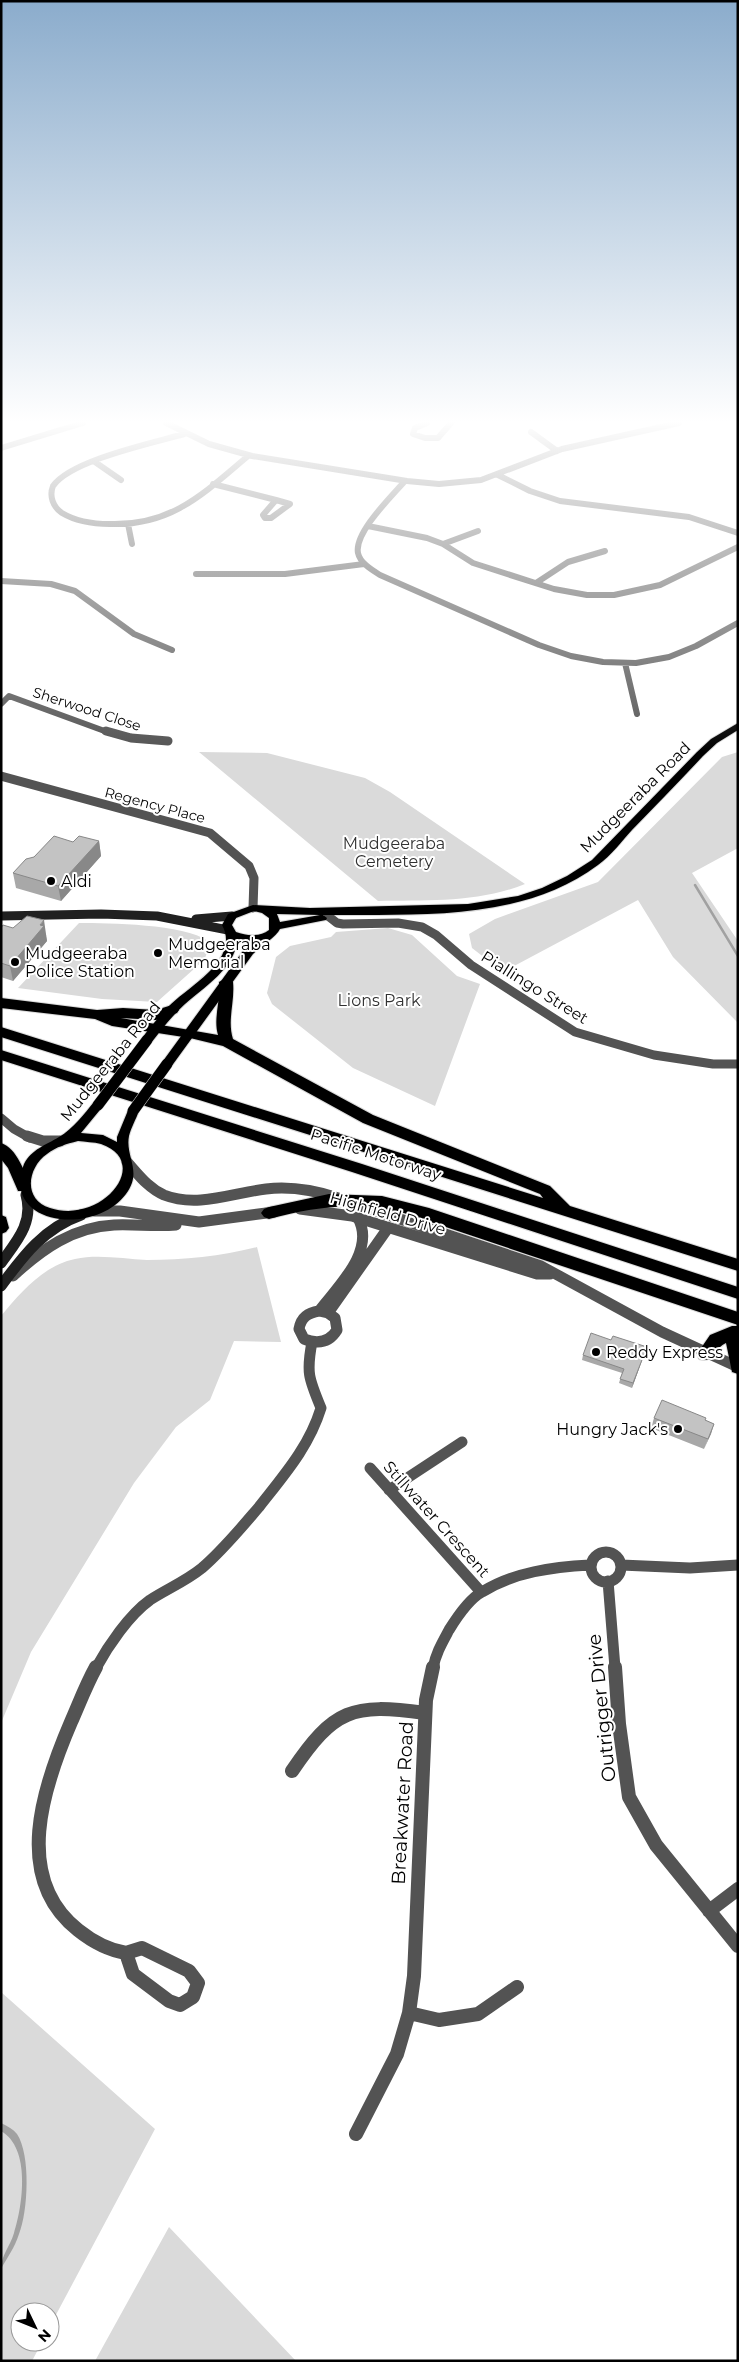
<svg xmlns="http://www.w3.org/2000/svg" width="739" height="2362" viewBox="0 0 739 2362" font-family="Montserrat,sans-serif">
  <style>
    .green { fill: #dadada }
    .water { fill: #a1a1a1 }
    .lines { fill: none; stroke-linecap: round; stroke-linejoin: round }
    .stream { stroke: #a1a1a1; stroke-width: 2.5 }
    .primary-casing { stroke: #dbdbdb; stroke-width: 2 }
    .motorway-casing { stroke: #dbdbdb; stroke-width: 2 }
    .minor-far3 { stroke: #535353; stroke-width: 6 }
    .minor-far2 { stroke: #535353; stroke-width: 9 }
    .minor-far1 { stroke: #535353; stroke-width: 11 }
    .minor { stroke: #535353; stroke-width: 14 }
    .tertiary { stroke: #535353; stroke-width: 11 }
    .secondary-far1 { stroke: #202020; stroke-width: 9 }
    .secondary { stroke: #202020; stroke-width: 11 }
    .primary { fill: #000; fill-rule: evenodd }
    .motorway { fill: #000; fill-rule: evenodd }
    .primary-bridge-casing { stroke: #dbdbdb; stroke-width: 12; stroke-linecap: butt }
    .primary-bridge { stroke: #000; stroke-width: 11 }
    .wall { fill: #a8a8a8 }
    .shaded-wall { fill: #888 }
    .building { fill: #c3c3c3; stroke: #888 }
    .poi-dot { fill: #000; stroke: #fff; stroke-width: 2 }
    .labels { text-anchor: middle; stroke-width: 4; stroke-linejoin: round; paint-order: stroke }
    .far-street-label { font-size: 14px; fill: #000; stroke: #fff }
    .street-label { font-size: 16px; fill: #000; stroke: #fff }
    .park-label { font-size: 16px; fill: #313131; stroke: #fff }
    .poi-label { font-size: 16px; fill: #000; stroke: #fff; text-anchor: start }
    .near-street-label { font-size: 19px; fill: #000; stroke: #fff }
  </style>
  <rect width="100%" height="100%" fill="#fff"/>
  <!-- green -->
  <path class="green" d="M 199,752 L 267,753 L 365,778 L 390,792 L 525,884 C 478,903 428,900 378,901 Z
    M 738,752 L 738,848 L 692,873 L 738,941 L 738,1023 L 673,957 L 638,900 L 503,972 L 472,948 L 469,934 L 495,919 L 598,882 L 722,757 Z
    M 79,923 C 109,923 184,924 208,941 L 208,951 L 204,960 L 157,1002 L 102,999 L 18,988 Z
    M 388,928 L 412,935 L 457,976 L 480,984 L 435,1106 L 353,1068 L 272,1004 L 267,993 L 276,957 L 290,946 L 331,937 L 336,932 Z
    M 257,1247 L 281,1342 L 234,1341 L 210,1400 L 176,1427 L 134,1483 L 31,1652 L 1,1723 L 1,1316 C 20,1293 44,1265 75,1259 C 98,1254 124,1259 147,1260 C 184,1260 222,1256 257,1247 Z
    M 1,1992 L 155,2129 L 50,2326 L 50,2312 L 20,2312 L 20,2342 L 42,2342 L 32,2361 L 1,2361 Z
    M 169,2227 L 296,2361 L 95,2361 Z"/>
  <!-- water -->
  <path class="water" d="M 1,2123 C 7,2126 13,2129 17,2134 C 31,2155 28,2212 19,2234 C 15,2247 7,2258 1,2269 C 1,2255 10,2247 14,2233 C 23,2205 31,2148 1,2131 Z"/>
  <g class="lines">
    <!-- stream -->
    <path class="stream" d="M 695,885 L 738,956"/>
    <!-- primary casing -->
    <g class="primary-casing">
      <path id="primary" d="M 738,723 L 738,730 L 717,743 L 703,756 C 680,781 656,805 632,830 C 622,841 611,856 598,865 C 520,923 415,914 323,915 L 327,918 L 326,920 L 280,929 C 276,937 261,946 253,954 L 171,1067 L 163,1067 L 161,1064 L 163,1061 L 245,948 L 252,942 L 237,940 C 235,972 196,991 176,1013 C 167,1022 159,1033 151,1043 L 143,1043 L 141,1040 C 148,1029 159,1017 168,1007 C 188,986 241,960 222,925 L 228,914 L 253,905 L 310,908 L 468,904 L 518,896 L 542,888 L 567,876 L 592,860 L 697,752 L 711,739 ZM 254,911 L 262,913 L 269,918 L 269,930 C 260,937 247,936 236,932 L 232,925 L 236,918 ZM 277,914 L 320,915 L 280,922 Z
        M 98,1101 L 104,1105 L 81,1133 L 103,1135 L 117,1142 L 117,1137 L 129,1108 L 133,1107 L 139,1111 C 136,1119 131,1128 129,1136 C 125,1157 143,1171 126,1194 C 94,1237 0,1225 24,1164 C 32,1149 46,1145 59,1137 C 73,1129 84,1114 94,1102 ZM 78,1141 C 85,1142 94,1142 101,1144 C 153,1162 102,1225 50,1208 C 23,1200 27,1168 47,1154 C 56,1147 66,1144 78,1141 Z"/>
    </g>
    <!-- motorway casing -->
    <g class="motorway-casing">
      <path id="motorway" d="M 226,978 L 233,982 C 235,1002 227,1020 233,1039 L 373,1115 L 550,1186 L 570,1206 L 738,1259 L 738,1271 L 1,1037 L 1,1027 L 543,1198 L 540,1194 L 363,1123 L 223,1046 L 190,1038 L 112,1026 L 95,1019 L 1,1008 L 1,998 L 97,1010 L 123,1008 L 156,1010 L 172,1005 L 177,1007 L 179,1010 L 177,1013 L 156,1020 L 121,1018 L 218,1035 C 213,1018 221,1000 219,982 Z
        M 1,1050 L 362,1164 L 738,1287 L 738,1299 L 352,1172 L 1,1060 Z
        M 1,1143 C 17,1148 25,1173 31,1187 L 28,1191 L 18,1191 L 8,1168 L 1,1159 Z
        M 329,1194 L 382,1196 L 429,1208 L 738,1312 L 738,1325 L 401,1212 C 352,1202 317,1206 269,1219 L 264,1217 L 261,1213 L 264,1209 L 269,1207 Z
        M 1,1215 L 6,1217 L 9,1228 L 6,1232 L 1,1234 Z
        M 732,1326 L 738,1326 L 738,1374 L 732,1372 L 726,1343 C 714,1348 714,1364 699,1359 L 697,1354 L 710,1335 Z"/>
    </g>
    <!-- minor-far3 -->
    <path class="minor-far3" d="M 166,423 L 209,444 L 252,456 L 407,481 L 439,484 L 481,480 L 562,449 L 679,423
      M 427,423 L 415,428 L 413,434 L 425,438 L 438,438 L 451,423
      M 531,432 L 557,451
      M 184,434 C 153,443 71,460 53,486 C 49,496 53,507 62,513 C 77,522 94,524 110,524 C 172,526 204,493 248,456
      M 1,448 L 83,423
      M 95,462 L 121,480
      M 498,475 L 530,491 L 560,501 L 689,517 L 738,533
      M 404,482 C 391,497 354,533 358,553 C 360,563 372,570 380,575 L 539,645 L 571,656 L 603,662 L 636,663 L 669,657 L 696,646 L 738,623
      M 213,484 L 276,500
      M 276,500 L 290,504 L 271,518 L 265,518 L 263,515 Z
      M 128,524 L 132,544
      M 368,526 L 427,538 L 443,544 L 473,563 L 554,589 L 587,595 L 614,595 L 660,585 L 738,547
      M 443,544 L 478,531
      M 196,574 L 285,574 L 364,564
      M 1,581 L 51,584 L 75,591 L 134,634 L 172,650
      M 536,583 L 568,562 L 605,551
      M 625,663 L 637,714
      M 1,704 L 9,696 L 110,733"/>
    <!-- minor-far2 -->
    <path class="minor-far2" d="M 106,731 L 131,738 L 168,741
      M 1,776 L 210,833 L 249,866 L 254,878 L 253,908
      M 328,916 L 337,923 L 343,924 L 398,923 L 422,927 L 436,935 L 471,965 L 575,1032 L 654,1055 L 713,1064 L 738,1064
      M 1,1118 L 14,1129 L 30,1138"/>
    <!-- minor-far1 -->
    <path class="minor-far1" d="M 27,1136 L 43,1141 L 60,1141
      M 319,1311 L 328,1313 L 335,1318 L 337,1330 C 329,1343 317,1344 304,1339 L 299,1329 C 301,1317 308,1313 319,1311 Z
      M 319,1311 C 338,1286 376,1251 358,1218
      M 328,1313 L 388,1228
      M 370,1468 L 481,1592
      M 389,1490 L 462,1442
      M591 1567a15 15 0 1 1 30 0a15 15 0 1 1-30 0Z
      M 621,1565 L 690,1568 L 738,1565
      M 608,1581 L 615,1668
      M 96,1668 C 108,1646 129,1615 150,1600 C 167,1589 186,1581 202,1568 C 223,1550 241,1528 259,1507 C 284,1475 309,1447 321,1408 C 309,1379 306,1373 312,1342
      M 433,1668 C 436,1653 442,1643 449,1630 C 457,1617 469,1599 482,1592 C 514,1572 553,1567 590,1565"/>
    <!-- minor -->
    <path class="minor" d="M 96,1667 C 86,1685 79,1704 71,1722 C 43,1787 12,1878 78,1930 C 93,1942 108,1950 126,1953
      M 615,1667 L 619,1724 L 629,1797 L 656,1845 L 738,1946
      M 292,1771 C 334,1709 352,1703 425,1713
      M 709,1911 L 738,1889
      M 142,1948 L 189,1971 L 198,1983 L 193,1997 L 180,2005 L 169,2001 L 133,1974 L 126,1953 Z
      M 409,2013 L 439,2020 L 478,2014 L 517,1987
      M 356,2134 L 397,2054 L 409,2013 L 414,1976 L 426,1700 L 433,1667"/>
    <!-- tertiary -->
    <path class="tertiary" d="M 127,1162 C 138,1174 148,1188 164,1195 C 197,1208 233,1193 266,1189 C 292,1186 314,1190 338,1198
      M 352,1203 L 541,1266 L 662,1332 L 738,1367
      M 300,1209 L 352,1216 L 537,1274 L 550,1274
      M 95,1211 L 120,1211 L 199,1222 L 274,1212
      M 13,1276 C 42,1249 73,1227 114,1225 C 135,1224 155,1227 176,1225"/>
    <!-- secondary-far1 -->
    <path class="secondary-far1" d="M 1,916 L 101,914 L 157,916 L 228,930
      M 196,919 L 232,916"/>
    <!-- secondary -->
    <path class="secondary" d="M 1,1263 C 16,1242 34,1223 26,1195
      M 1,1286 C 23,1256 44,1228 81,1215"/>
    <!-- primary -->
    <use href="#primary" class="primary"/>
    <!-- motorway -->
    <use href="#motorway" class="motorway"/>
    <!-- primary-bridge casing -->
    <g class="primary-bridge-casing">
      <path id="primary-bridge" d="M 98,1105 L 147,1040
        M 133,1111 L 167,1064"/>
    </g>
    <!-- primary-bridge -->
    <use href="#primary-bridge" class="primary-bridge"/>
  </g>
  <!-- wall -->
  <path class="wall" d="M 99,841 L 101,856 L 61,901 L 16,888 L 13,873 L 34,857 L 73,842 Z
    M 1,928 L 13,928 L 47,936 L 46,936 L 47,941 L 13,981 L 1,977 Z
    M 645,1352 L 632,1388 L 619,1383 L 622,1373 L 582,1360 L 583,1355 Z
    M 654,1418 L 705,1420 L 714,1424 L 704,1449 L 651,1428 Z"/>
  <!-- shaded-wall -->
  <path class="shaded-wall" d="M 99,841 L 101,856 L 61,901 L 58,886 Z
    M 44,920 L 47,941 L 13,981 L 10,966 Z
    M 647,1347 L 645,1352 L 632,1388 L 633,1383 Z
    M 714,1424 L 711,1434 L 704,1449 Z"/>
  <!-- building -->
  <path class="building" d="M 54,836 L 73,842 L 79,836 L 99,841 L 58,886 L 13,873 L 26,859 L 34,857 Z
    M 27,916 L 44,920 L 40,925 L 44,926 L 10,966 L 1,963 L 1,928 L 3,925 L 13,928 Z
    M 591,1333 L 611,1340 L 613,1336 L 647,1347 L 633,1383 L 620,1379 L 624,1369 L 583,1355 Z
    M 662,1400 L 706,1418 L 705,1420 L 714,1424 L 708,1439 L 654,1418 Z"/>
  <!-- sky -->
  <linearGradient id="sky" x2="0" y2="1"><stop stop-color="#8baccc"/><stop offset="0.56" stop-color="#fff"/><stop offset="1" stop-color="#fff" stop-opacity="0"/></linearGradient>
  <rect width="739" height="753" fill="url(#sky)"/>
  <!-- markers -->
  <g class="poi-dot">
    <circle cx="51" cy="881" r="5"/>
    <circle cx="158" cy="953" r="5"/>
    <circle cx="15" cy="962" r="5"/>
    <circle cx="596" cy="1352" r="5"/>
    <circle cx="678" cy="1429" r="5"/>
  </g>
  <g class="labels">
    <!-- far-street labels -->
    <g class="far-street-label">
      <text transform="translate(87 709) rotate(18)" y="5">Sherwood Close</text>
      <text transform="translate(155 805) rotate(15)" y="5">Regency Place</text>
    </g>
    <!-- street labels -->
    <g class="street-label">
      <text transform="translate(635 797) rotate(-45)" y="6">Mudgeeraba Road</text>
      <text transform="translate(535 987) rotate(32)" y="6">Piallingo Street</text>
      <text transform="translate(110 1061) rotate(-51)" y="6">Mudgeeraba Road</text>
      <text transform="translate(376 1154) rotate(18)" y="6">Pacific Motorway</text>
      <text transform="translate(388 1213) rotate(16)" y="6">Highfield Drive</text>
      <text transform="translate(437 1519) rotate(48)" y="6">Stillwater Crescent</text>
    </g>
    <!-- park labels -->
    <g class="park-label">
      <text x="394" y="849">Mudgeeraba<tspan x="394" dy="18">Cemetery</tspan></text>
      <text x="379" y="1006">Lions Park</text>
    </g>
    <!-- poi labels -->
    <g class="poi-label">
      <text x="61" y="887">Aldi</text>
      <text x="168" y="950">Mudgeeraba<tspan x="168" dy="18">Memorial</tspan></text>
      <text x="25" y="959">Mudgeeraba<tspan x="25" dy="18">Police Station</tspan></text>
      <text x="606" y="1358">Reddy Express</text>
      <text x="668" y="1435" text-anchor="end">Hungry Jack's</text>
    </g>
    <!-- near-street labels -->
    <g class="near-street-label">
      <text transform="translate(601 1708) rotate(-96)" y="7">Outrigger Drive</text>
      <text transform="translate(402 1803) rotate(-87)" y="7">Breakwater Road</text>
    </g>
  </g>
  <!-- border -->
  <rect width="739" height="2362" fill="none" stroke="#000000" stroke-width="5"/>
  <!-- north arrow -->
  <g transform="translate(35 2327) rotate(133)"><circle r="24" fill="#ffffff" stroke="#999999"/>
  <path d="M0-4L9 19L0 12L-9 19Z" fill="#000000"/>
  <text y="-8" font-size="14" font-weight="bold" text-anchor="middle" fill="#000000">N</text>
  </g>
</svg>
